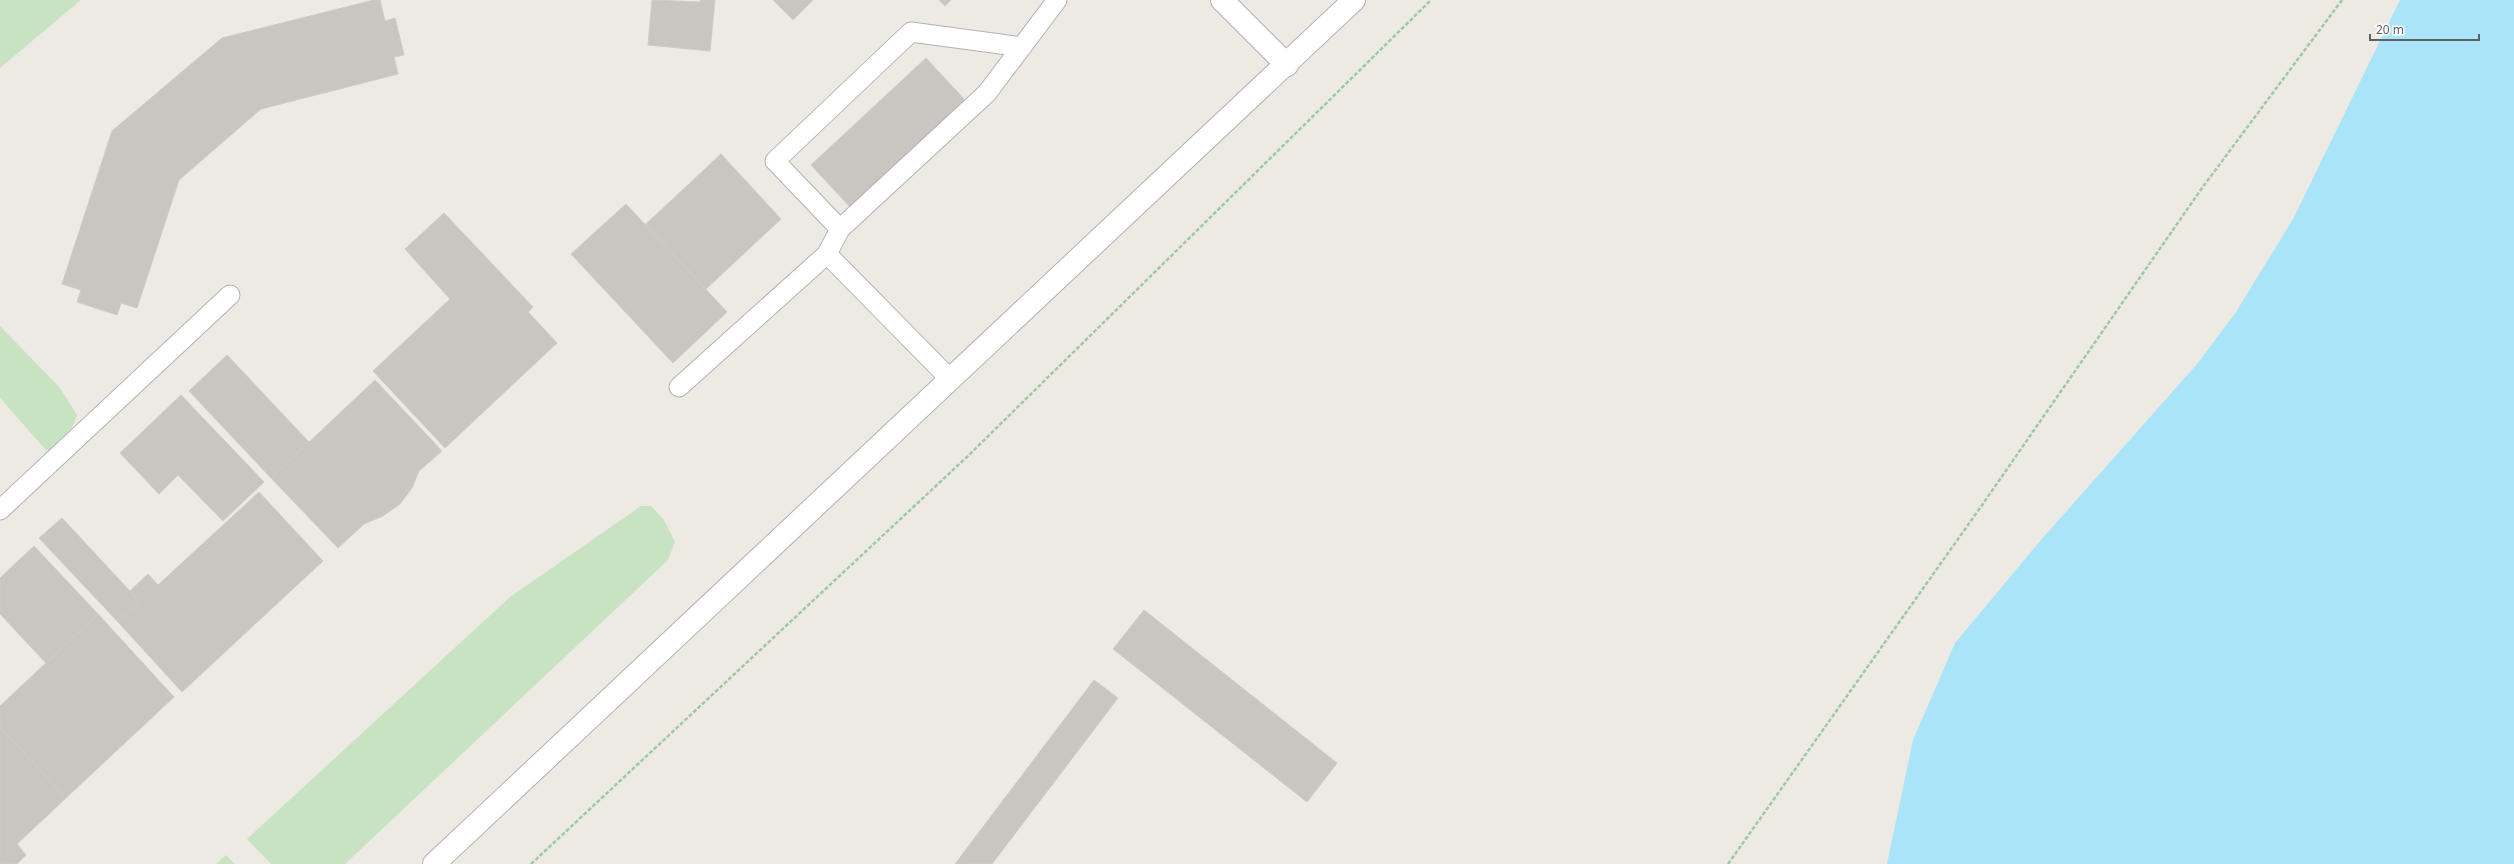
<svg xmlns="http://www.w3.org/2000/svg" width="2514" height="864" viewBox="0 0 2514 864" font-family="'Noto Sans',sans-serif">
  <style>
    .green { fill: #c8e3c2 }
    .water { fill: #a9e4f8 }
    .building { fill: #c9c5c1; stroke: #d2cac3 }
    .lines { fill: none; stroke-linecap: round; stroke-linejoin: round }
    .lane-casing { stroke: #afb3b5; stroke-width: 21 }
    .street-casing { stroke: #afb3b5; stroke-width: 24 }
    .secondary-casing { stroke: #afb3b6; stroke-width: 24 }
    .path { stroke: #a0c8a3; stroke-width: 2.5; stroke-dasharray: 4 2; stroke-linecap: butt }
    .lane { stroke: #fff; stroke-width: 19 }
    .street { stroke: #fff; stroke-width: 22 }
    .secondary { stroke: #fff; stroke-width: 22 }
  </style>
  <rect width="100%" height="100%" fill="#edeae4"/>
  <!-- green -->
  <path class="green" d="M 0,0 L 81,0 L 0,68 Z
    M 0,326 L 60,388 L 77,415 L 69,435 L 52,453 L 45,449 L 0,398 Z
    M 641,506 L 651,506 L 664,520 L 675,542 L 668,560 L 345,864 L 271,864 L 247,839 L 510,597 Z
    M 226,855 L 235,864 L 216,864 Z"/>
  <!-- water -->
  <path class="water" d="M 2400,0 L 2514,0 L 2514,864 L 1887,864 L 1913,740 L 1955,643 L 2040,541 L 2198,363 L 2236,312 L 2293,219 Z"/>
  <!-- building -->
  <path class="building" d="M 374,0 L 380,0 L 385,21 L 395,18 L 404,55 L 394,57 L 398,74 L 261,109 L 179,180 L 137,308 L 121,303 L 117,315 L 77,302 L 81,290 L 62,284 L 112,131 L 222,38 Z
    M 652,0 L 700,2 L 700,0 L 715,0 L 710,51 L 648,45 Z
    M 773,0 L 813,0 L 793,20 Z
    M 939,0 L 951,0 L 945,6 Z
    M 926,58 L 965,100 L 850,207 L 811,165 Z
    M 721,154 L 781,219 L 706,289 L 645,225 Z
    M 626,204 L 727,312 L 673,363 L 571,254 Z
    M 444,213 L 533,307 L 528,312 L 557,343 L 445,448 L 373,371 L 450,299 L 405,249 Z
    M 227,355 L 309,442 L 271,478 L 189,391 Z
    M 375,380 L 442,451 L 419,471 L 412,488 L 400,504 L 383,516 L 364,524 L 338,548 L 271,478 Z
    M 181,395 L 264,482 L 223,521 L 178,475 L 159,494 L 120,453 Z
    M 259,492 L 323,561 L 182,692 L 118,622 L 140,602 L 130,591 L 148,574 L 158,585 Z
    M 62,518 L 140,602 L 118,622 L 39,538 Z
    M 34,546 L 98,614 L 46,663 L 0,614 L 0,578 Z
    M 1144,610 L 1337,763 L 1307,802 L 1113,649 Z
    M 98,614 L 174,697 L 66,798 L 0,727 L 0,706 Z
    M 1094,680 L 1118,698 L 992,864 L 955,864 Z
    M 0,727 L 66,798 L 17,844 L 26,855 L 17,864 L 0,864 Z"/>
  <g class="lines">
    <!-- lane casing -->
    <g class="lane-casing">
      <path id="lane" d="M 840,229 L 775,161 L 911,32 L 1022,47
        M 827,254 L 840,229 L 987,93 L 1057,0
        M 679,387 L 827,254 L 951,380
        M 0,510 L 230,295"/>
    </g>
    <!-- street casing -->
    <g class="street-casing">
      <path id="street" d="M 1222,0 L 1287,65"/>
    </g>
    <!-- secondary casing -->
    <g class="secondary-casing">
      <path id="secondary" d="M 434,864 L 1354,0"/>
    </g>
    <!-- path -->
    <path class="path" d="M 531,864 L 969,455 L 1431,0
      M 1728,864 L 1980,508 L 2202,188 L 2342,0"/>
    <!-- lane -->
    <use href="#lane" class="lane"/>
    <!-- street -->
    <use href="#street" class="street"/>
    <!-- secondary -->
    <use href="#secondary" class="secondary"/>
  </g>
  <!-- scale -->
  <path d="M2370 34v6h109v-6" fill="none" stroke="#5c6163" stroke-width="2"/>
  <text x="2376" y="34" font-size="12" fill="#5c6163" stroke="#ffffff" stroke-width="3" paint-order="stroke">20 m</text>
</svg>
